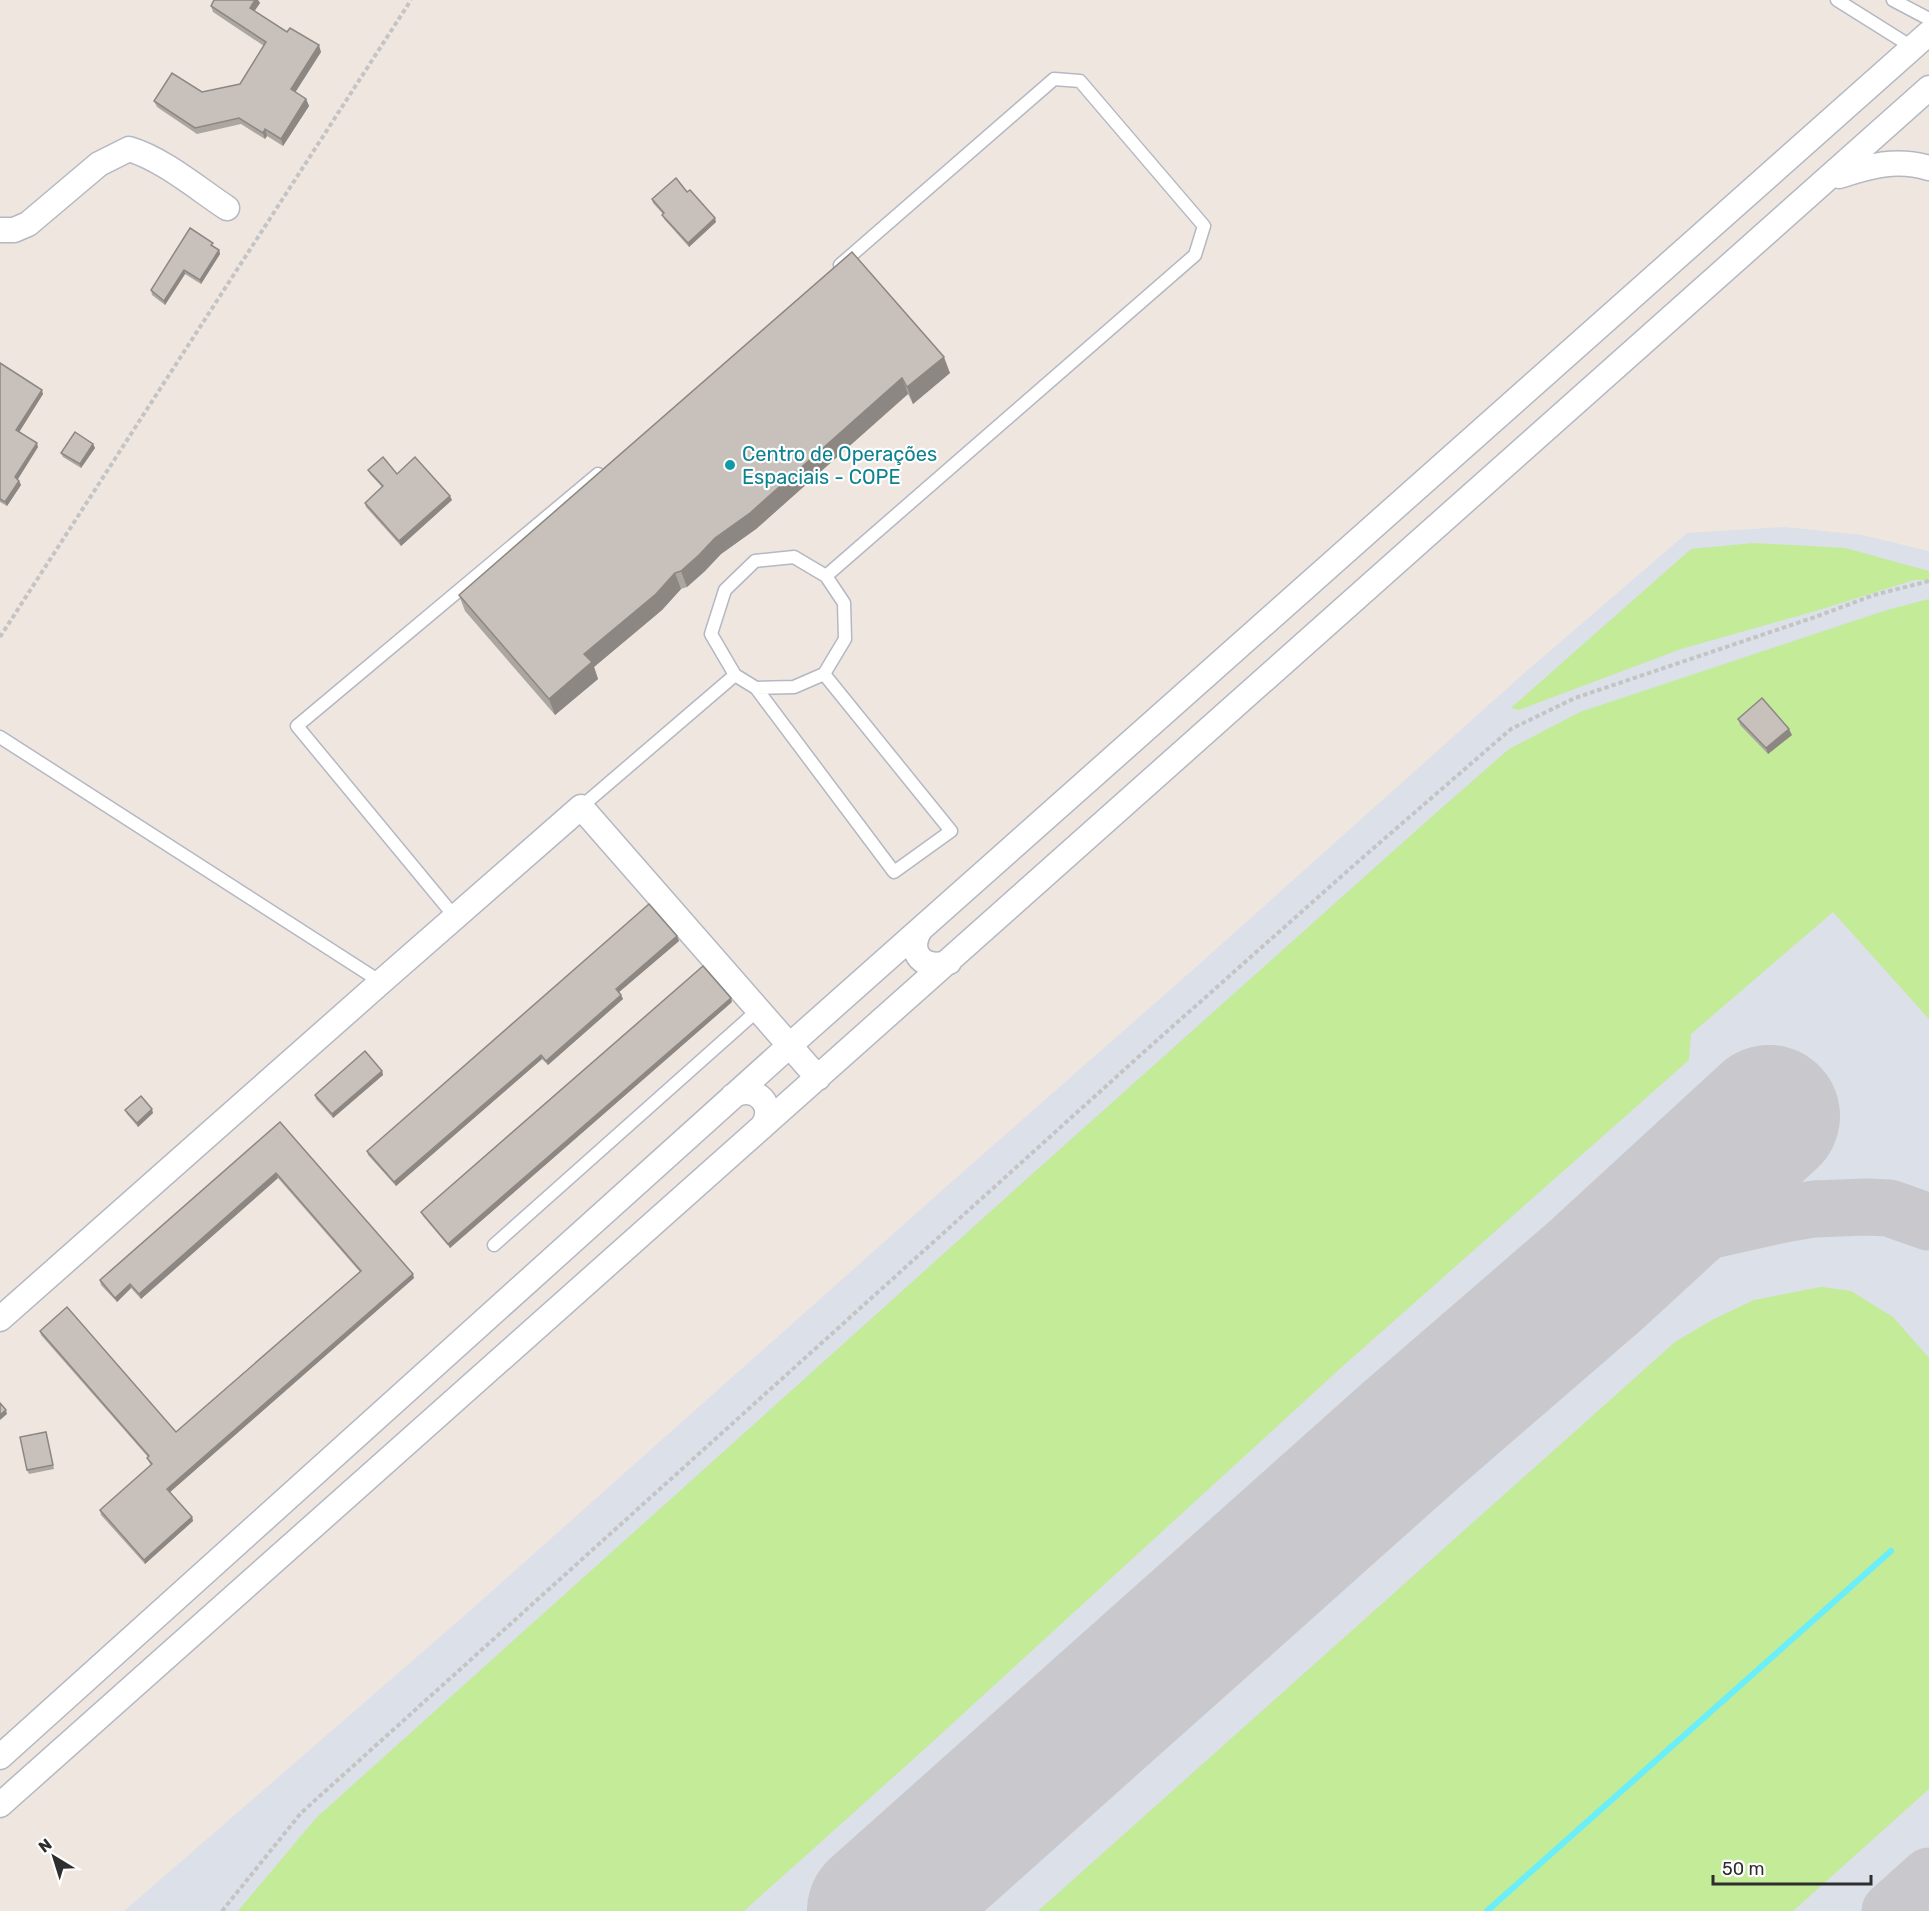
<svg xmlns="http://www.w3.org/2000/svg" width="1929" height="1911" viewBox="0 0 1929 1911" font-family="Rubik,sans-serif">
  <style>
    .airport { fill: #dbe0e9 }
    .green { fill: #c3eb98 }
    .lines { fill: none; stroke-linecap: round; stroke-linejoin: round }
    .stream { stroke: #6aeefa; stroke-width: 6 }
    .taxiway { stroke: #c8c8cd; stroke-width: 57 }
    .runway { stroke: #c8c8cd; stroke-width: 142 }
    .lane-casing { stroke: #b3b8c2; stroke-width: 15 }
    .street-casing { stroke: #b3b8c2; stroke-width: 27 }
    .path { stroke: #c4c4c4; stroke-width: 4; stroke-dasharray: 4.5 3; stroke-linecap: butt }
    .lane { stroke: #fff; stroke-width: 12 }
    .street { stroke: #fff; stroke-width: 24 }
    .wall { fill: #aca6a1 }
    .shaded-wall { fill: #8c8783 }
    .building { fill: #c8c1bb; stroke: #8c8783; stroke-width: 1.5 }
    .culture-dot { fill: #0f9aa8; stroke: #fff; stroke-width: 2 }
    .labels { text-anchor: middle; stroke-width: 4.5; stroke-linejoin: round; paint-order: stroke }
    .culture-label { font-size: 20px; fill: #0d838f; stroke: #fff; text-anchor: start }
  </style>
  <rect width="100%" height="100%" fill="#f0e6e0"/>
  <!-- airport -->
  <path class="airport" d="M 1785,527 L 1862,535 L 1929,551 L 1929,1911 L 124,1911 L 464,1616 L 948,1185 L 1204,960 L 1522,675 L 1687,533 Z"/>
  <!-- green -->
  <path class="green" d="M 1753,543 L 1845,548 L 1929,571 L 1929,580 L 1914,580 L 1819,610 L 1681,649 L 1519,710 L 1511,708 L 1691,549 Z
    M 1929,599 L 1929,1019 L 1833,912 L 1691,1034 L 1689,1060 L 1344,1365 L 929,1745 L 744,1911 L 238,1911 L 316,1818 L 1030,1176 L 1428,820 L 1509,749 L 1580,712 L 1887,610 Z
    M 1821,1287 L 1851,1291 L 1893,1317 L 1929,1358 L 1929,1789 L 1793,1911 L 1038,1911 L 1675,1342 L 1712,1320 L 1754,1300 Z"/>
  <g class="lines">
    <!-- stream -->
    <path class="stream" d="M 1487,1911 L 1891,1551"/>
    <!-- taxiway -->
    <path class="taxiway" d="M 1595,1276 L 1637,1251 L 1672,1239 L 1784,1214 L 1814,1209 L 1866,1207 L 1889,1208 L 1929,1222
      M 1890,1911 L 1929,1876"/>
    <!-- runway -->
    <path class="runway" d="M 878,1911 L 1410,1436 L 1595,1276 L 1769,1116"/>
    <!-- lane casing -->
    <g class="lane-casing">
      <path id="lane" d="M 1837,0 L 1912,47
        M 1893,0 L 1929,19
        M 794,557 L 826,576 L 844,603 L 845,639 L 824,674 L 794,687 L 756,688 L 735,675 L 711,634 L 725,590 L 755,561 Z
        M 826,576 L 1195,255 L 1204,226 L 1080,81 L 1054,79 L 840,265
        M 756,688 L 894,872 L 951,831 L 824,674
        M 0,737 L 381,982
        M 581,807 L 735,675
        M 455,917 L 297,726 L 598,474
        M 494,1245 L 758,1010"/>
    </g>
    <!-- street casing -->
    <g class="street-casing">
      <path id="street" d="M 1839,176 C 1869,166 1897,158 1929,168
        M 0,230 L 14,230 L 28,224 L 99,164 L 129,149 C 163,159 198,189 227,208
        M 920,930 C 906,953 925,972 949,962
        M 733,1096 C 756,1083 777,1106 762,1127
        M 0,1319 L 381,982 L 581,807 L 818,1078
        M 0,1757 L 789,1046 L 1929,33
        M 0,1805 L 1929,88"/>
    </g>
    <!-- path -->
    <path class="path" d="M 0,637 L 411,0
      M 222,1911 L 301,1813 L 1145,1051 L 1361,859 L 1511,729 L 1575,698 L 1815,617 L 1874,595 L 1929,581"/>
    <!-- lane -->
    <use href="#lane" class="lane"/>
    <!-- street -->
    <use href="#street" class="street"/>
  </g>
  <!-- wall -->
  <path class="wall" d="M 214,0 L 258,0 L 260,3 L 254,11 L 287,32 L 321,52 L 295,92 L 306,99 L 309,106 L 283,146 L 267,136 L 265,139 L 241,124 L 197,134 L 157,107 L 154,101 L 202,92 L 240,84 L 264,46 L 213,12 L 211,6 Z
    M 687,192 L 716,222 L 689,247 L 664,219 L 663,214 L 653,203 L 652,199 Z
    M 214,247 L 219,250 L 220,254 L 201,284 L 185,274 L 165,305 L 152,295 L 151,290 Z
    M 852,252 L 950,373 L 913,404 L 908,394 L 756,529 L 721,554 L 705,571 L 687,587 L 681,589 L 662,610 L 594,667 L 598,679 L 555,715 L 465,611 L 459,595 Z
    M 0,363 L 43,394 L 19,432 L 38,447 L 18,479 L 21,485 L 7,506 L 0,502 Z
    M 93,444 L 95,448 L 81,468 L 63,457 L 61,453 Z
    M 368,470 L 397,474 L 452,500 L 401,546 L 366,507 L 365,503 L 382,487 L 370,474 Z
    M 1738,719 L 1792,735 L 1768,754 L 1740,725 Z
    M 677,936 L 679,941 L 619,992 L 621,995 L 623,999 L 548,1065 L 542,1059 L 396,1186 L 368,1155 L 367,1151 Z
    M 732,1002 L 450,1248 L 423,1216 L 421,1212 Z
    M 382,1071 L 383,1075 L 333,1118 L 316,1099 L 315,1095 Z
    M 125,1110 L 153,1113 L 138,1127 L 127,1114 Z
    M 280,1122 L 414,1278 L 170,1492 L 192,1517 L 193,1521 L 145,1564 L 101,1515 L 100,1510 L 151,1465 L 149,1462 L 148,1457 L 41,1335 L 40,1331 L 176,1432 L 360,1272 L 278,1178 L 141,1299 L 131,1288 L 117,1302 L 101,1285 L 100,1280 Z
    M 47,1436 L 54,1469 L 29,1474 L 27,1470 Z"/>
  <!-- shaded-wall -->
  <path class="shaded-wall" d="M 255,0 L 258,0 L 260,3 L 252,15 L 250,8 Z
    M 319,45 L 321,52 L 293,96 L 291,89 Z
    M 306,99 L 309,106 L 283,146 L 281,139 Z
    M 265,129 L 267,136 L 265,139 L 263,133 Z
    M 715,218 L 716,222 L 689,247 L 688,243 Z
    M 219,250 L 220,254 L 201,284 L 200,280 Z
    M 184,270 L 185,274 L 165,305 L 164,301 Z
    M 944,357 L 950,373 L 913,404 L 907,387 Z
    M 902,378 L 908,394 L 756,529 L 721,554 L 705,571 L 687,587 L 681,571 L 715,538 Z
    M 42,390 L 43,394 L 18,434 L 16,430 Z
    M 37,443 L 38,447 L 16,482 L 15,477 Z
    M 93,444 L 95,448 L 81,468 L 80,464 Z
    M 19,481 L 21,485 L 7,506 L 5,502 Z
    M 450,496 L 452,500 L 401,546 L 399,541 Z
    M 675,573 L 681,589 L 662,610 L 594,667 L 598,679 L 555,715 L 549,699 L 584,654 Z
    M 1789,729 L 1792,735 L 1768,754 L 1766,748 Z
    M 677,936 L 679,941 L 618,993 L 616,989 Z
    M 621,995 L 623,999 L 548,1065 L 546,1061 Z
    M 731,998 L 732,1002 L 450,1248 L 448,1244 Z
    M 541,1055 L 542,1059 L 396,1186 L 394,1182 Z
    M 382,1071 L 383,1075 L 333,1118 L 332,1114 Z
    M 152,1109 L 153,1113 L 138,1127 L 137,1123 Z
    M 276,1173 L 278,1178 L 141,1299 L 139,1294 Z
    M 413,1274 L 414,1278 L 169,1493 L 167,1489 Z
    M 130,1284 L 131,1288 L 117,1302 L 115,1298 Z
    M 6,1410 L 7,1414 L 0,1420 L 0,1415 Z
    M 192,1517 L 193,1521 L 145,1564 L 144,1560 Z"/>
  <!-- building -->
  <path class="building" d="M 214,0 L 255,0 L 250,8 L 287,32 L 290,28 L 319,45 L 291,89 L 306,99 L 281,139 L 265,129 L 263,133 L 239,118 L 195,128 L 154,101 L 172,73 L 202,92 L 240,84 L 266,42 L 211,6 Z
    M 676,178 L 687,192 L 690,190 L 715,218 L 688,243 L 662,215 L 664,213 L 652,199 Z
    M 190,228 L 213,243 L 211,245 L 219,250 L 200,280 L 184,270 L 164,301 L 151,290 Z
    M 852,252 L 944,357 L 907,387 L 902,378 L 750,513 L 715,538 L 699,555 L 681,571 L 675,573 L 656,594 L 584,654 L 592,662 L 549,699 L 459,595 Z
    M 0,363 L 42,390 L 16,430 L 37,443 L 15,477 L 19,481 L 5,502 L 0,499 Z
    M 75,432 L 93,444 L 80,464 L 61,453 Z
    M 383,457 L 397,474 L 415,457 L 450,496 L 399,541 L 365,503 L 383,486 L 368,470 Z
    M 1762,698 L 1789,729 L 1766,748 L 1738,719 Z
    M 649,904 L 677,936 L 616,989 L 621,995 L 546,1061 L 541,1055 L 394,1182 L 367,1151 Z
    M 703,966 L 731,998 L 448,1244 L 421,1212 Z
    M 365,1051 L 382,1071 L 332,1114 L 315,1095 Z
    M 141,1096 L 152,1109 L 137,1123 L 125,1110 Z
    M 280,1122 L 413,1274 L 167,1489 L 192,1517 L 144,1560 L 100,1510 L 152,1464 L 147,1458 L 149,1456 L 40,1331 L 67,1307 L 176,1432 L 361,1271 L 276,1173 L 139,1294 L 130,1284 L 115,1298 L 100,1280 Z
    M 0,1403 L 6,1410 L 0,1415 Z
    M 46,1432 L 53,1465 L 27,1470 L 20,1437 Z"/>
  <!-- markers -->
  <circle class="culture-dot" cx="730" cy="465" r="6"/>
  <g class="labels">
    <!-- culture labels -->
    <g class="culture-label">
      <text x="742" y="461">Centro de Operações<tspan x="742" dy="23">Espaciais - COPE</tspan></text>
    </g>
  </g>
  <!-- north arrow -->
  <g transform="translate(54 1857) rotate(322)" stroke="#ffffff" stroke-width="4.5" paint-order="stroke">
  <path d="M0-4.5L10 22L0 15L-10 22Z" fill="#2e2e2e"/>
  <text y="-9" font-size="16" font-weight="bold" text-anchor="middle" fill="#2e2e2e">N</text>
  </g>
  <!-- scale -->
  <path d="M1713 1875v9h158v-9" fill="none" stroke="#2e2e2e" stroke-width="3"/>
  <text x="1722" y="1875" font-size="18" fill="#2e2e2e" stroke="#ffffff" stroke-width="4.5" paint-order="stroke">50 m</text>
</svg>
